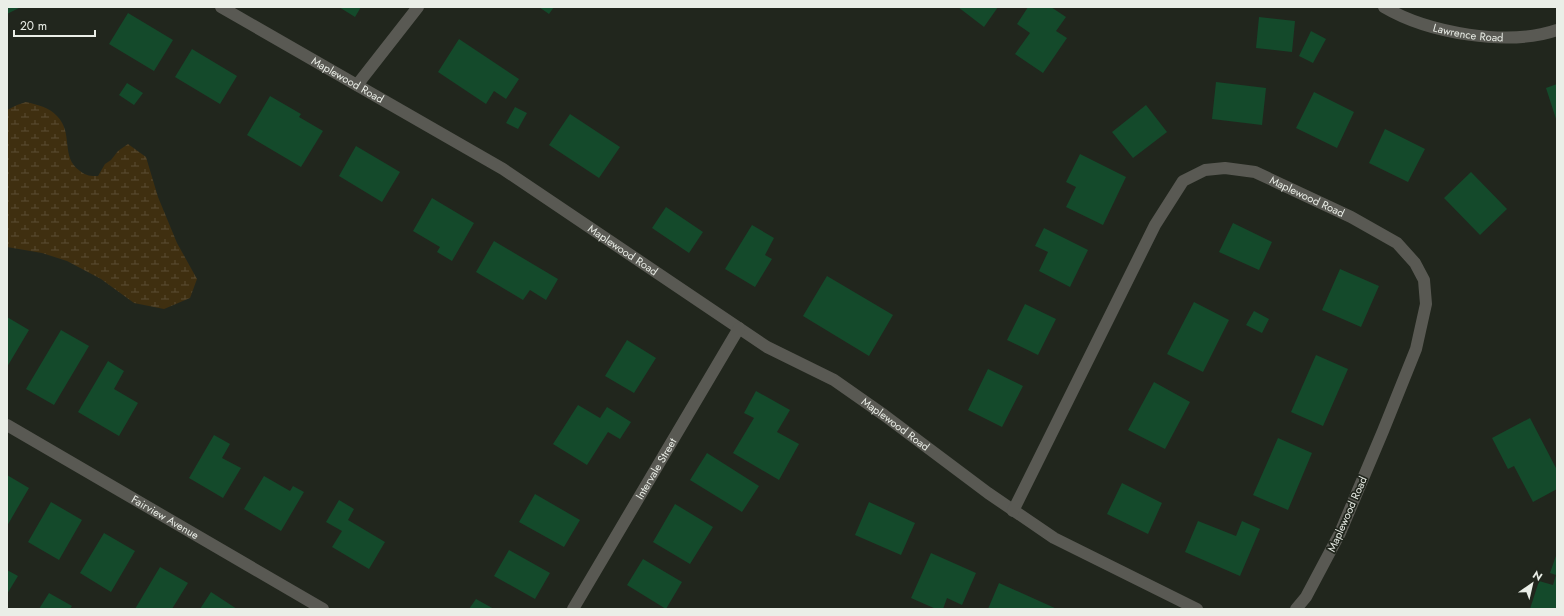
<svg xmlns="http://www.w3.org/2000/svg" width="1564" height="616" viewBox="0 0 1564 616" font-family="Jost,sans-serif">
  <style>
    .wetland { fill: url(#wetland-marsh) }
    .building { fill: #144a2b }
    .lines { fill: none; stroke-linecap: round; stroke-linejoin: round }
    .minor { stroke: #595953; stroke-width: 12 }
    .labels { text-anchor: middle; stroke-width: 3.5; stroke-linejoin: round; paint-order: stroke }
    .street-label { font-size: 11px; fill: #eaeee7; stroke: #21261d }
  </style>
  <defs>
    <pattern id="wetland-marsh" width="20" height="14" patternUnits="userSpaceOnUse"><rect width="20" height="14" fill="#3f2f10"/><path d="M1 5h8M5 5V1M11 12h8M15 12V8" fill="none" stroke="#5b4d33"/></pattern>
  </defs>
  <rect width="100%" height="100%" fill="#21261d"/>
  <!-- wetland -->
  <path class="wetland" d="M 26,102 C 38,105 49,107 57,116 C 74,133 60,157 80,171 C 87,176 90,176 98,176 L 105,164 L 111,160 L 118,151 L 128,144 L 146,157 L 158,197 L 177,243 L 197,279 L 190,298 L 164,309 L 134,303 L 101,279 L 67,261 L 42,253 L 7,247 L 7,110 L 17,105 Z"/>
  <!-- building -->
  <path class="building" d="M 7,7 L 21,7 L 7,14 Z
    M 339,7 L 361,7 L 355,17 Z
    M 539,7 L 554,7 L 549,14 Z
    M 958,7 L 998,7 L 984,27 Z
    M 1028,7 L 1051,7 L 1066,17 L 1056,31 L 1067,38 L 1043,73 L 1015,54 L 1030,33 L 1017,24 Z
    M 128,13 L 173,40 L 154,71 L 109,44 Z
    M 1259,17 L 1295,21 L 1292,52 L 1256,48 Z
    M 1311,31 L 1326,39 L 1313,63 L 1299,56 Z
    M 459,39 L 519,79 L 506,99 L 494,91 L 486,104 L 438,72 Z
    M 192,49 L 237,76 L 220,104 L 175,77 Z
    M 1216,82 L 1266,88 L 1262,125 L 1212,119 Z
    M 127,83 L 143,93 L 134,105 L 119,95 Z
    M 1557,84 L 1557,122 L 1546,88 Z
    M 1314,92 L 1354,112 L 1337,148 L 1296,128 Z
    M 270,96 L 301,114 L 299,117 L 323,131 L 301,167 L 247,135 Z
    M 1146,105 L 1167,132 L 1133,158 L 1112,132 Z
    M 515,107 L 527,113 L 518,129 L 506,123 Z
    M 570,114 L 620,147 L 599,178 L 549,145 Z
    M 1385,129 L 1425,149 L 1408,182 L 1369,163 Z
    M 356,146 L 400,172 L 382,202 L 339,176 Z
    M 1080,154 L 1126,177 L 1103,225 L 1066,207 L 1076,187 L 1066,182 Z
    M 1471,172 L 1507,209 L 1480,235 L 1444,198 Z
    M 432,198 L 474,223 L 452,261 L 437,252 L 440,247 L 413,231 Z
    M 666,207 L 703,232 L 689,253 L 652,228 Z
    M 1233,223 L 1272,242 L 1259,270 L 1219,252 Z
    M 752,225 L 774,238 L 765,255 L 772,259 L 755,287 L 725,269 Z
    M 1044,228 L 1088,250 L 1070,287 L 1039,271 L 1048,252 L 1035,246 Z
    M 494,241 L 558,279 L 546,300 L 530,290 L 523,300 L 476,272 Z
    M 1340,269 L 1379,286 L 1361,327 L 1322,310 Z
    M 827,276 L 893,315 L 869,356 L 803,316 Z
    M 1194,302 L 1229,320 L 1203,372 L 1167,354 Z
    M 1025,304 L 1056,319 L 1038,355 L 1007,340 Z
    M 1254,311 L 1269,319 L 1262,333 L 1246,325 Z
    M 7,317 L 29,330 L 7,367 Z
    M 61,330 L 89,346 L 54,405 L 26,389 Z
    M 627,340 L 656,358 L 634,393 L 605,376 Z
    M 1316,355 L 1348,369 L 1323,426 L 1291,412 Z
    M 108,361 L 124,371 L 114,389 L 138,403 L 119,436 L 78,412 Z
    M 988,369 L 1023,386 L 1002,427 L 968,410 Z
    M 1154,382 L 1190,402 L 1165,449 L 1128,430 Z
    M 756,391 L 790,410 L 777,432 L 799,444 L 779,480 L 733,453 L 754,418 L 744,413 Z
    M 578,405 L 600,418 L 607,407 L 631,422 L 620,439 L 608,432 L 587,465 L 553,444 Z
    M 1530,418 L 1557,470 L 1557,489 L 1533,502 L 1514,466 L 1508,469 L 1492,438 Z
    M 214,435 L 230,444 L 222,458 L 241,468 L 223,498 L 189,478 Z
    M 1278,438 L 1312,453 L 1288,510 L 1253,495 Z
    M 707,453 L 759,486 L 742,512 L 690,480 Z
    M 7,475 L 29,488 L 7,526 Z
    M 264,476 L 290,491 L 293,486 L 304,492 L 281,531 L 244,509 Z
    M 1122,483 L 1162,503 L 1148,534 L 1107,514 Z
    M 535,494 L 580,520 L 564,547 L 519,522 Z
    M 339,500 L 354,509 L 348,520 L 385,542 L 369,569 L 332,547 L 342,531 L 326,522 Z
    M 51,502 L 82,520 L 59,560 L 28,542 Z
    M 869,502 L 915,523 L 901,555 L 855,535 Z
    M 675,504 L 713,527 L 690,564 L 653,542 Z
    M 1198,521 L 1236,536 L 1242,521 L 1260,529 L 1240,576 L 1185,552 Z
    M 104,533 L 135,551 L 111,592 L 80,573 Z
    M 509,550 L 550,573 L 535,599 L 494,576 Z
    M 931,553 L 976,573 L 962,605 L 947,598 L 943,609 L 936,609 L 911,598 Z
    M 1557,553 L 1557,609 L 1530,609 L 1539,581 L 1553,585 L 1556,575 L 1550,573 Z
    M 643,559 L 682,582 L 666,609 L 627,585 Z
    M 160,567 L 188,583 L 172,609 L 135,609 Z
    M 7,570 L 18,576 L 7,594 Z
    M 999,583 L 1057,609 L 988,609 Z
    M 211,592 L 237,609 L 200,609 Z
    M 49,593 L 72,606 L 70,609 L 39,609 Z
    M 476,599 L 494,609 L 469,609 Z"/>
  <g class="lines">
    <!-- minor -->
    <g class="minor">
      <path id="s1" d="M 221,7 L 503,169 L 767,347 L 834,380 L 884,415 L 988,493 L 1054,538 L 1197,609"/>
      <path id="s2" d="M 1384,7 C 1428,33 1508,47 1557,30"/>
      <path d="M 357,85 L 418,7"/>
      <path id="s3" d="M 7,425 L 323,609"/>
      <path id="s4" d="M 1013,511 L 1155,225 L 1183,181 L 1205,170 L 1225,168 L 1255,172 L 1351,217 L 1397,243 L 1415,263 L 1424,280 L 1426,304 L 1416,349 L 1383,431 L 1340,533 L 1306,597 L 1296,609"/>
      <path id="s5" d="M 573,609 L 739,328"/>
    </g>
  </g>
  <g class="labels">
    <!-- street labels -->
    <g class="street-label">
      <text dy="4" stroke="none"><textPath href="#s2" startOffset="89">Lawrence Road</textPath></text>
      <text dy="4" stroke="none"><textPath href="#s1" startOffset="146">Maplewood Road</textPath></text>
      <text dy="4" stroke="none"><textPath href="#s4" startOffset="504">Maplewood Road</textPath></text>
      <text dy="4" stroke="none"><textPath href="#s1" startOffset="470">Maplewood Road</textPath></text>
      <text dy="4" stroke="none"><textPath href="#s1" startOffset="794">Maplewood Road</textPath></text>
      <text dy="4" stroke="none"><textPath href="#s5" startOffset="163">Intervale Street</textPath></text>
      <text transform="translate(1347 514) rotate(-66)" y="4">Maplewood Road</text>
      <text dy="4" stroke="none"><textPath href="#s3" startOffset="183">Fairview Avenue</textPath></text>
    </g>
  </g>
  <!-- border -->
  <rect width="1564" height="616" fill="none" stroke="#eaeee7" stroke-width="16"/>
  <!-- north arrow -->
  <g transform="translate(1532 584) rotate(34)" stroke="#21261d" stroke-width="3" paint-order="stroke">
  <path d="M0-3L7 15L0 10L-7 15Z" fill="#eaeee7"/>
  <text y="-6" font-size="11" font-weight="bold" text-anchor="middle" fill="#eaeee7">N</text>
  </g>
  <!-- scale -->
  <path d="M14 30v6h81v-6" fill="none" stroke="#eaeee7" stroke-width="2"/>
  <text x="20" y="30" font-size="12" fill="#eaeee7" stroke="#21261d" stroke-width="3" paint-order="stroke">20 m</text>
</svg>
